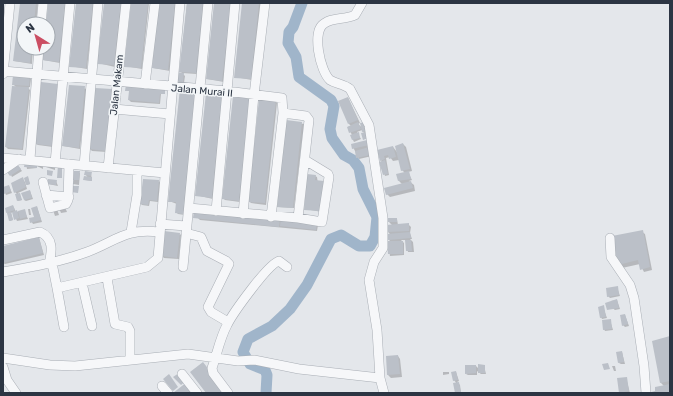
<svg xmlns="http://www.w3.org/2000/svg" width="673" height="396" viewBox="0 0 673 396" font-family="Rubik,sans-serif">
  <style>
    .shadow { fill: #0003 }
    .lines { fill: none; stroke-linecap: round; stroke-linejoin: round }
    .river { stroke: #a0b5ca; stroke-width: 11 }
    .building { fill: #bbc0c8 }
    .minor-casing { stroke: #a9aeb5; stroke-width: 10 }
    .minor { stroke: #f6f7f9; stroke-width: 9 }
    .labels { text-anchor: middle; stroke-width: 3; stroke-linejoin: round; paint-order: stroke }
    .street-label { font-size: 10px; fill: #2c3543; stroke: #f3f6f8 }
  </style>
  <rect width="100%" height="100%" fill="#e4e7eb"/>
  <!-- shadow -->
  <path class="shadow" d="M 21,3 L 38,3 L 36,24 L 24,24 L 24,48 L 33,48 L 32,64 L 14,61 Z
    M 58,3 L 67,3 L 60,63 L 43,60 L 45,48 L 48,48 L 47,24 Z
    M 77,3 L 94,3 L 87,69 L 70,66 Z
    M 105,3 L 122,3 L 115,67 L 98,63 Z
    M 132,3 L 149,3 L 142,69 L 125,66 Z
    M 159,3 L 177,3 L 170,71 L 153,68 Z
    M 187,3 L 205,3 L 197,74 L 182,73 L 185,76 L 184,83 L 176,81 L 183,74 L 180,71 Z
    M 215,3 L 232,3 L 224,82 L 207,79 Z
    M 243,3 L 261,3 L 252,80 L 235,77 Z
    M 29,77 L 31,79 L 30,87 L 27,87 L 30,90 L 23,150 L 8,149 L 6,147 L 16,87 L 13,84 Z
    M 58,85 L 53,147 L 38,145 L 36,144 Z
    M 70,86 L 87,89 L 80,149 L 63,146 Z
    M 165,89 L 165,94 L 161,94 L 160,104 L 131,102 L 129,100 Z
    M 112,90 L 113,92 L 107,152 L 92,151 L 90,149 Z
    M 198,92 L 185,215 L 178,214 L 176,212 L 177,204 L 169,201 Z
    M 207,94 L 224,97 L 213,199 L 196,195 Z
    M 249,98 L 240,202 L 225,200 L 223,198 Z
    M 348,98 L 360,123 L 358,124 L 368,133 L 368,138 L 364,139 L 364,133 L 362,130 L 357,132 L 361,139 L 354,142 L 353,140 L 352,135 L 348,127 L 351,126 L 349,124 Z
    M 275,101 L 277,103 L 266,205 L 251,203 L 249,201 Z
    M 287,121 L 304,124 L 294,208 L 278,207 Z
    M 369,142 L 372,156 L 359,159 L 352,145 Z
    M 403,144 L 406,147 L 412,171 L 408,172 L 412,180 L 409,181 L 414,185 L 415,191 L 390,197 L 387,194 L 402,184 L 399,181 L 398,175 L 405,173 L 402,170 L 399,160 L 393,161 L 390,157 L 386,158 L 389,175 L 385,176 L 379,151 L 393,147 L 397,152 Z
    M 26,162 L 55,167 L 55,170 L 43,166 L 43,169 L 37,166 L 37,168 L 27,169 Z
    M 19,167 L 22,171 L 12,177 L 11,175 Z
    M 75,172 L 80,173 L 79,185 L 73,184 Z
    M 91,173 L 92,181 L 85,180 L 88,178 L 86,175 Z
    M 315,176 L 317,177 L 322,212 L 305,209 Z
    M 28,178 L 30,184 L 27,185 L 25,182 L 27,189 L 18,193 L 22,200 L 18,201 L 18,195 L 15,192 L 22,179 L 26,183 Z
    M 56,181 L 58,186 L 48,184 Z
    M 159,181 L 160,183 L 158,202 L 150,201 L 149,206 L 142,205 L 141,204 Z
    M 9,186 L 12,193 L 6,195 L 3,188 Z
    M 30,191 L 33,199 L 26,201 L 24,200 Z
    M 13,206 L 16,212 L 24,210 L 28,219 L 17,221 L 13,212 L 11,213 L 13,220 L 10,221 L 7,212 Z
    M 37,207 L 42,222 L 33,224 L 30,219 L 35,218 Z
    M 65,207 L 67,212 L 61,213 L 59,208 Z
    M 28,209 L 30,209 L 31,215 L 29,215 Z
    M 57,209 L 59,215 L 55,216 L 53,210 Z
    M 195,211 L 318,225 L 317,231 L 200,220 L 197,217 L 194,218 Z
    M 397,219 L 398,225 L 408,224 L 411,227 L 410,233 L 412,239 L 410,239 L 413,242 L 414,252 L 408,252 L 406,240 L 401,240 L 404,243 L 404,255 L 390,256 L 388,242 L 391,242 L 389,240 L 391,235 L 388,232 L 392,225 L 389,222 Z
    M 642,232 L 645,234 L 652,270 L 644,272 L 640,264 L 622,268 L 619,265 Z
    M 180,234 L 181,235 L 179,259 L 164,258 L 162,256 Z
    M 39,238 L 44,255 L 5,264 L 3,263 L 3,247 Z
    M 617,287 L 620,296 L 610,298 L 608,296 Z
    M 617,300 L 620,309 L 615,310 L 611,307 L 611,301 Z
    M 603,307 L 607,318 L 602,319 L 601,317 Z
    M 625,315 L 629,326 L 625,327 L 623,325 Z
    M 610,320 L 613,330 L 605,331 L 604,329 Z
    M 670,337 L 670,393 L 657,392 L 664,386 L 661,383 Z
    M 622,352 L 625,364 L 621,364 L 619,363 Z
    M 398,356 L 400,359 L 402,377 L 391,378 L 388,375 L 387,357 Z
    M 476,366 L 479,369 L 484,366 L 486,374 L 481,374 L 477,371 L 477,375 L 468,375 L 466,374 Z
    M 612,366 L 615,366 L 616,371 L 614,371 Z
    M 443,372 L 449,372 L 449,374 L 443,375 Z
    M 456,372 L 459,381 L 457,382 L 460,385 L 461,393 L 457,393 L 457,384 L 454,380 Z
    M 626,378 L 630,393 L 620,393 Z"/>
  <g class="lines">
    <!-- river -->
    <path class="river" d="M 266,393 L 267,375 L 265,370 L 250,364 L 243,352 L 248,339 L 272,326 L 290,309 L 307,285 L 331,239 L 341,235 L 359,246 L 370,246 L 375,237 L 377,217 L 363,189 L 359,168 L 353,160 L 344,155 L 332,138 L 330,129 L 334,106 L 331,100 L 299,77 L 296,57 L 288,43 L 289,32 L 293,27 L 302,3"/>
  </g>
  <!-- building -->
  <path class="building" d="M 20,3 L 36,3 L 34,24 L 24,24 L 24,48 L 32,48 L 30,63 L 13,61 Z
    M 57,3 L 65,3 L 59,62 L 42,60 L 44,48 L 48,48 L 48,24 L 46,24 L 48,4 Z
    M 76,3 L 93,3 L 86,68 L 69,67 Z
    M 104,3 L 121,3 L 114,65 L 97,64 Z
    M 131,3 L 148,3 L 141,68 L 124,67 Z
    M 158,3 L 175,3 L 168,70 L 152,68 Z
    M 187,3 L 203,3 L 196,73 L 179,72 Z
    M 214,3 L 231,3 L 222,81 L 206,79 Z
    M 242,3 L 259,3 L 251,79 L 234,78 Z
    M 176,72 L 184,73 L 183,82 L 175,81 Z
    M 13,75 L 30,76 L 29,86 L 12,85 Z
    M 41,82 L 58,84 L 52,146 L 35,144 Z
    M 126,84 L 165,87 L 165,94 L 160,94 L 159,103 L 128,100 L 129,91 L 125,91 Z
    M 69,85 L 85,86 L 79,148 L 62,146 Z
    M 12,86 L 29,87 L 22,149 L 5,147 Z
    M 95,88 L 112,89 L 106,151 L 89,149 Z
    M 180,88 L 196,90 L 183,214 L 175,213 L 176,202 L 168,202 Z
    M 206,93 L 222,94 L 212,198 L 195,196 Z
    M 233,96 L 250,97 L 239,201 L 222,199 Z
    M 348,97 L 358,120 L 348,124 L 338,101 Z
    M 259,99 L 276,100 L 265,203 L 248,202 Z
    M 286,120 L 302,122 L 293,208 L 277,207 Z
    M 358,122 L 361,129 L 349,133 L 347,127 Z
    M 365,122 L 367,131 L 362,132 L 360,123 Z
    M 359,132 L 360,138 L 352,140 L 350,135 Z
    M 366,132 L 368,138 L 363,140 L 361,133 Z
    M 367,140 L 369,145 L 352,149 L 351,144 Z
    M 403,143 L 410,169 L 401,171 L 395,146 Z
    M 393,146 L 396,157 L 389,159 L 388,155 L 384,156 L 385,159 L 380,161 L 377,150 Z
    M 369,147 L 371,155 L 356,158 L 355,151 Z
    M 385,160 L 388,174 L 383,175 L 379,162 Z
    M 25,161 L 37,162 L 37,168 L 24,167 Z
    M 17,164 L 21,169 L 10,176 L 6,171 Z
    M 58,165 L 62,165 L 62,178 L 57,178 Z
    M 47,170 L 53,171 L 52,176 L 47,175 Z
    M 74,171 L 80,171 L 79,180 L 73,180 Z
    M 85,171 L 92,172 L 91,176 L 84,175 Z
    M 409,171 L 411,179 L 398,181 L 396,174 Z
    M 307,174 L 316,175 L 315,180 L 324,181 L 320,211 L 304,210 Z
    M 28,176 L 30,184 L 26,185 L 24,178 Z
    M 84,176 L 92,177 L 92,181 L 83,180 Z
    M 23,177 L 26,187 L 14,193 L 11,183 Z
    M 48,179 L 57,180 L 56,185 L 47,184 Z
    M 143,179 L 159,180 L 157,201 L 149,200 L 148,205 L 140,204 Z
    M 411,181 L 413,188 L 386,195 L 384,188 Z
    M 9,185 L 11,191 L 4,194 L 3,187 Z
    M 72,186 L 79,186 L 78,193 L 71,192 Z
    M 30,190 L 32,198 L 24,200 L 21,193 Z
    M 20,193 L 22,200 L 17,201 L 15,194 Z
    M 13,205 L 15,210 L 6,213 L 5,208 Z
    M 37,206 L 41,220 L 30,223 L 29,218 L 34,217 L 31,208 Z
    M 25,209 L 27,217 L 20,219 L 18,211 Z
    M 17,210 L 19,218 L 14,220 L 12,212 Z
    M 194,210 L 280,218 L 279,227 L 193,218 Z
    M 11,212 L 13,220 L 9,221 L 7,213 Z
    M 281,218 L 317,222 L 316,230 L 280,226 Z
    M 388,218 L 397,218 L 397,222 L 388,222 Z
    M 409,223 L 409,231 L 387,232 L 386,225 Z
    M 643,230 L 650,267 L 640,270 L 638,260 L 618,265 L 612,236 Z
    M 164,231 L 180,233 L 177,258 L 161,256 Z
    M 410,232 L 411,238 L 388,240 L 387,234 Z
    M 39,237 L 43,253 L 3,263 L 3,246 Z
    M 405,240 L 411,240 L 412,251 L 406,251 Z
    M 387,241 L 403,241 L 403,254 L 388,254 Z
    M 618,286 L 619,295 L 607,297 L 606,288 Z
    M 617,299 L 619,308 L 607,310 L 605,303 Z
    M 604,305 L 606,317 L 600,318 L 598,307 Z
    M 625,314 L 628,324 L 622,326 L 620,315 Z
    M 611,319 L 612,329 L 603,330 L 602,320 Z
    M 670,336 L 670,381 L 660,383 L 652,341 Z
    M 622,351 L 624,362 L 618,363 L 616,352 Z
    M 398,355 L 400,374 L 387,375 L 386,356 Z
    M 203,362 L 227,393 L 206,393 L 190,372 Z
    M 608,363 L 610,369 L 604,370 L 602,364 Z
    M 478,364 L 485,365 L 485,373 L 478,373 Z
    M 465,365 L 476,365 L 476,373 L 465,374 Z
    M 456,371 L 458,380 L 453,381 L 451,372 Z
    M 179,373 L 186,381 L 181,385 L 173,377 Z
    M 169,374 L 178,387 L 173,391 L 163,379 Z
    M 627,377 L 629,391 L 619,393 L 617,378 Z
    M 187,382 L 195,393 L 173,393 Z
    M 459,382 L 461,393 L 455,393 L 453,383 Z
    M 670,384 L 670,393 L 648,393 L 655,391 L 655,387 Z"/>
  <g class="lines">
    <!-- minor casing -->
    <g class="minor-casing">
      <path id="minor" d="M 362,3 L 355,15 C 345,20 333,17 325,23 C 311,30 320,71 330,80 C 336,84 344,84 350,89 L 369,125 L 383,218 L 383,248 L 374,262 L 369,280 L 377,330 L 380,378 L 384,393
        M 41,24 L 43,3
        M 3,71 L 227,91 L 282,98 L 283,113 L 271,217
        M 3,74 L 10,3
        M 145,84 L 155,3
        M 114,109 L 170,114
        M 283,113 L 306,116 L 309,120 L 298,218
        M 3,158 L 165,173
        M 30,159 L 39,48
        M 55,163 L 70,3
        M 84,166 L 98,3
        M 108,168 L 126,3
        M 3,170 L 19,159
        M 43,182 L 50,208 L 66,204 L 68,200 L 69,164
        M 46,195 L 69,197
        M 189,208 L 298,218 L 322,222 L 329,177 L 328,174 L 305,160
        M 216,211 L 235,3
        M 243,214 L 254,95 L 265,3
        M 160,224 L 186,226
        M 131,232 L 137,195 L 137,171
        M 186,233 L 201,237 L 207,251 L 226,261 L 229,264 L 208,307 L 211,312 L 228,322
        M 610,238 L 611,257 L 630,285 L 634,298 L 644,366 L 646,393
        M 3,240 L 40,232 C 54,238 52,251 49,264
        M 52,263 L 57,288 L 147,267 L 158,258 L 180,3
        M 183,267 L 208,3
        M 3,272 C 31,267 60,262 87,252 C 116,241 125,228 159,232
        M 107,278 L 115,324 L 128,327 L 130,331 L 130,359
        M 82,283 L 92,326
        M 57,288 L 64,327
        M 3,358 L 50,365 L 75,366 L 188,354 L 238,361 L 254,360 L 299,369 L 380,378
        M 3,367 L 7,380 L 16,393
        M 182,374 L 197,393
        M 162,386 L 168,393
        M 228,393 L 213,373 L 212,368 C 217,354 220,338 227,325 C 233,313 268,264 279,261 L 287,267"/>
    </g>
    <!-- minor -->
    <use href="#minor" class="minor"/>
  </g>
  <g class="labels">
    <!-- street labels -->
    <g class="street-label">
      <text transform="translate(116 85) rotate(-84)" y="4">Jalan Makam</text>
      <text transform="translate(202 90) rotate(5)" y="4">Jalan Murai II</text>
    </g>
  </g>
  <!-- border -->
  <rect width="673" height="396" fill="none" stroke="#2c3543" stroke-width="8"/>
  <!-- north arrow -->
  <g transform="translate(36 36) rotate(323)"><circle r="19" fill="#f3f6f8" stroke="#a3a9b0"/>
  <path d="M0-3L7 15L0 10L-7 15Z" fill="#cb4e63"/>
  <text y="-6" font-size="11" font-weight="bold" text-anchor="middle" fill="#2c3543">N</text>
  </g>
</svg>
